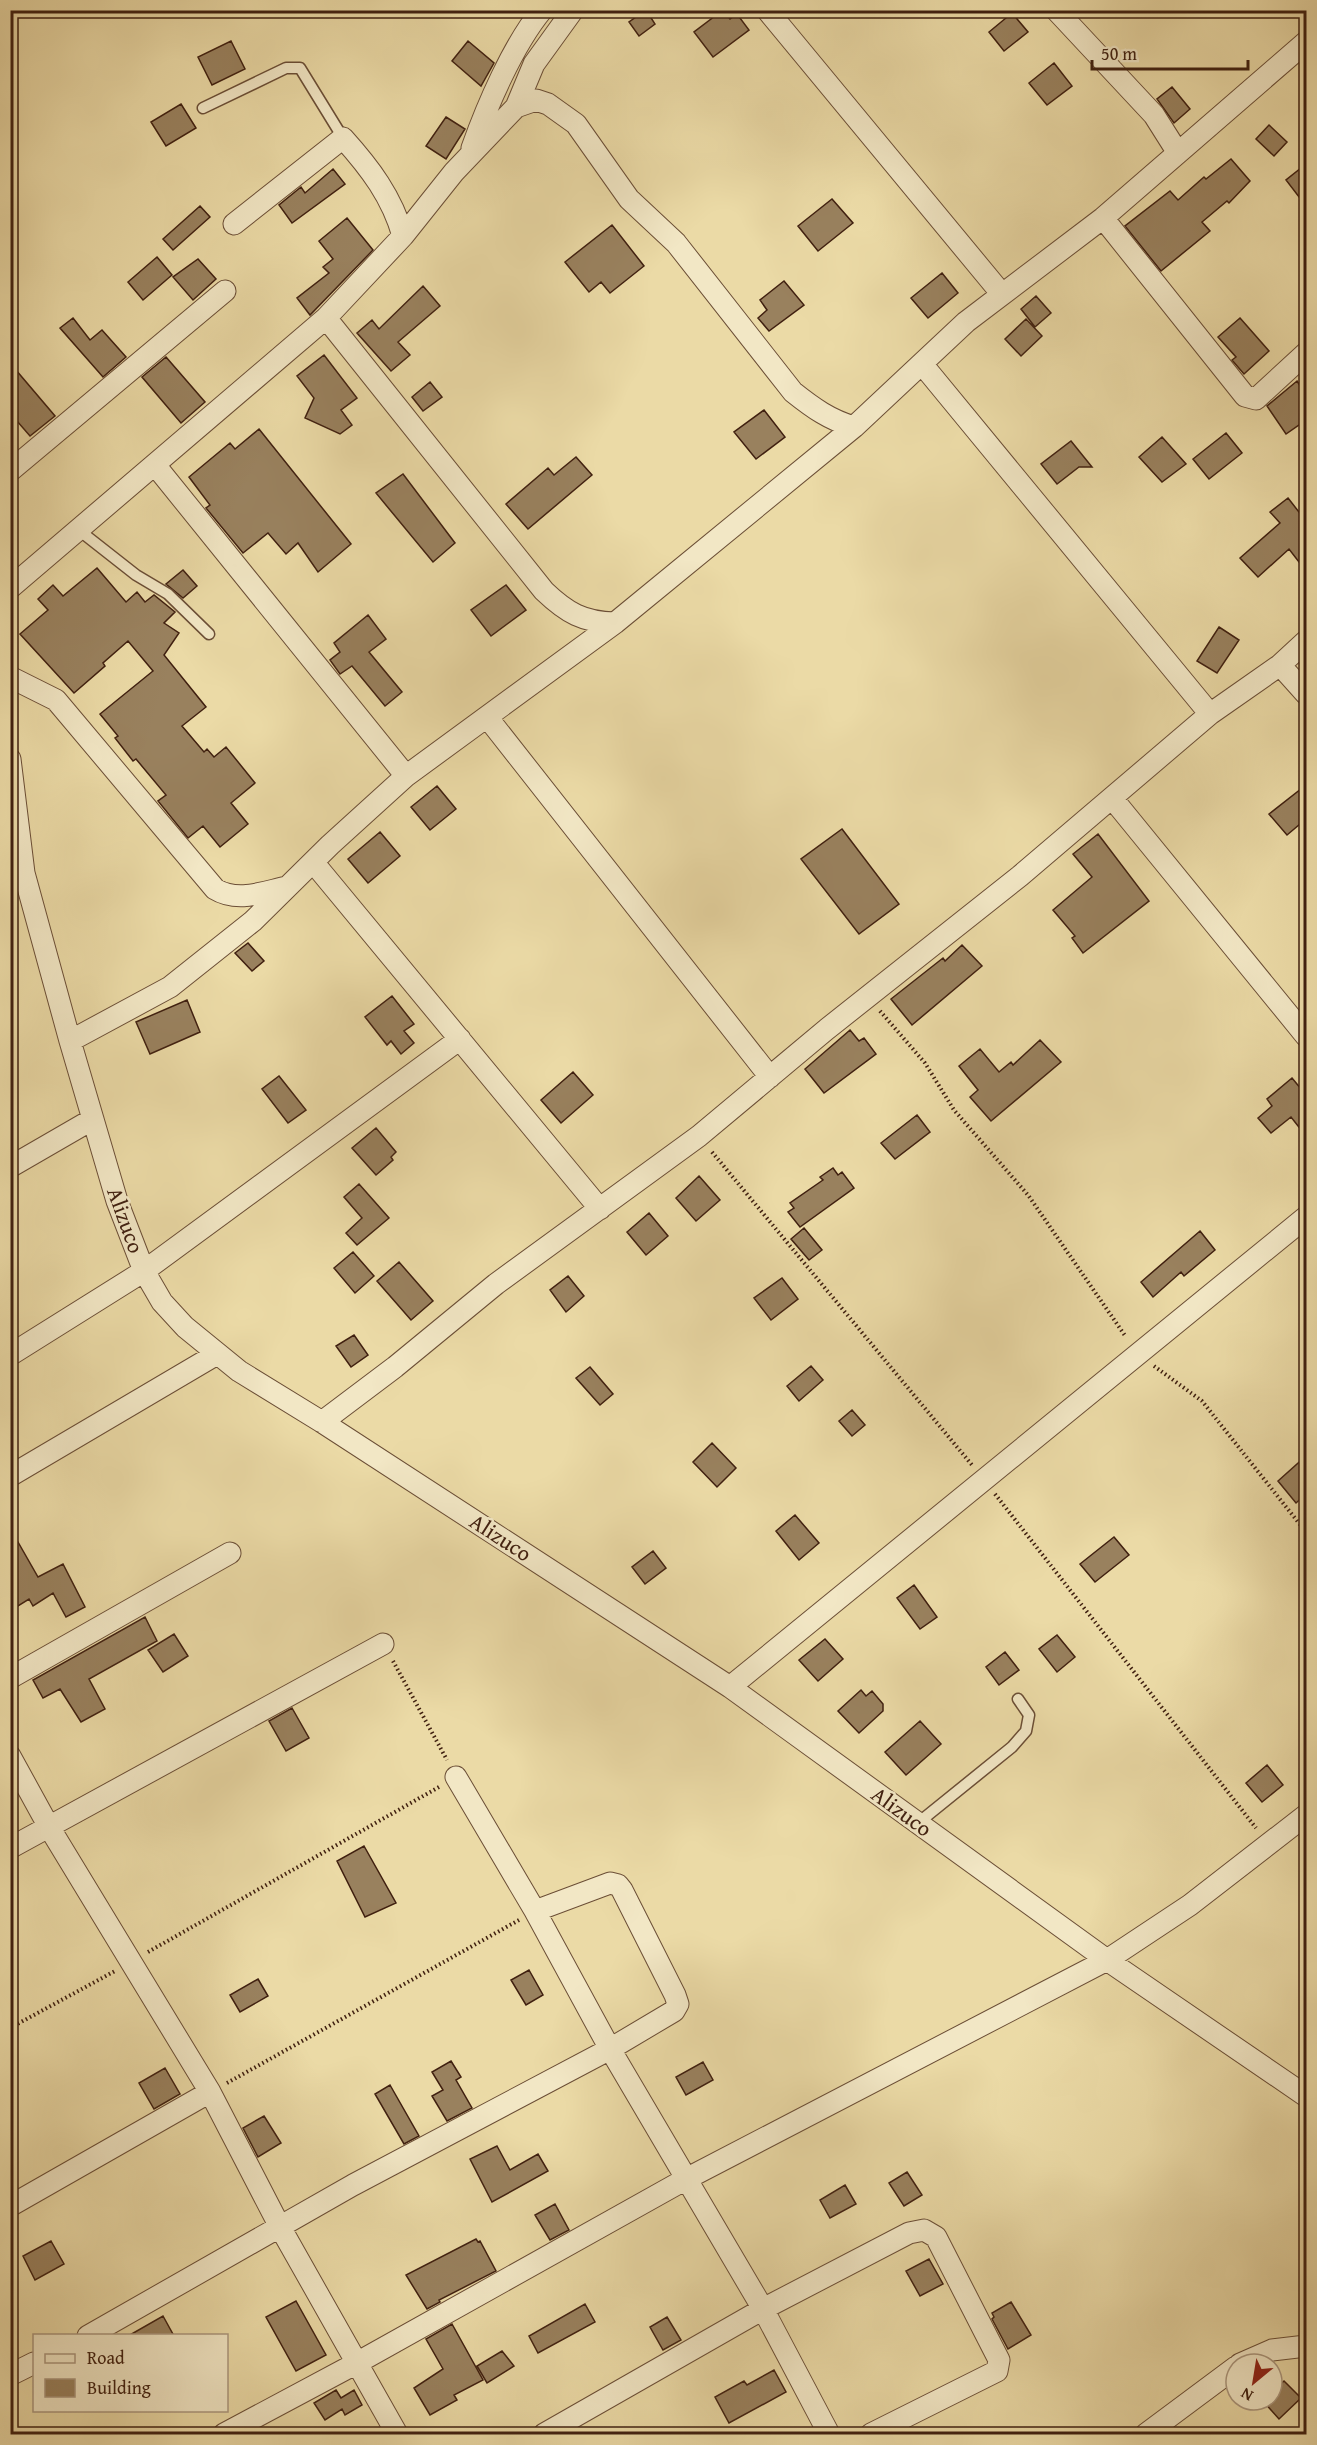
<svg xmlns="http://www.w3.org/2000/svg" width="1317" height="2445" viewBox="0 0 1317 2445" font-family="'Gentium Book Plus',serif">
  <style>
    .building { fill: #99815e; stroke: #402010; stroke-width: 1.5 }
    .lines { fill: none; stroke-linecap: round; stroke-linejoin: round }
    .service-casing { stroke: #6b4e36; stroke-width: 13 }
    .minor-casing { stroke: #6b4e36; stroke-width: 23 }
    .path { stroke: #402010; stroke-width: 4; stroke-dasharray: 1.5 3; stroke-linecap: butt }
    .service { stroke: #f2e7c5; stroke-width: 10 }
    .minor { stroke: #f2e7c5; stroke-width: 21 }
    .labels { text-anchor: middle; stroke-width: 5; stroke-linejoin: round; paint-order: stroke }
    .street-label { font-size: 22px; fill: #402010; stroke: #f2e7c5 }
  </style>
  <rect width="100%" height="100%" fill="#ebdaa6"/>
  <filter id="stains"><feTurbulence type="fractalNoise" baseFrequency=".00333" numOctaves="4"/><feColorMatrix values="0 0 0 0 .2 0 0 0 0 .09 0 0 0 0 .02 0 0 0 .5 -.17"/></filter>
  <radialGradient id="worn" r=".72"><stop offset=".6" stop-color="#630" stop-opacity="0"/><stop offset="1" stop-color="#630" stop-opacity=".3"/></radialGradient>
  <!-- building -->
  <path class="building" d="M 646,10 L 655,24 L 639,36 L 629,22 Z
    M 723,10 L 730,19 L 737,14 L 749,30 L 713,57 L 694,32 Z
    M 1012,13 L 1028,32 L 1004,51 L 989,32 Z
    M 231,41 L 245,69 L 212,85 L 198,57 Z
    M 468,41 L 494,63 L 481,86 L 452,61 Z
    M 1054,63 L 1072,86 L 1047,105 L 1029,83 Z
    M 1172,87 L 1190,109 L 1174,123 L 1157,99 Z
    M 181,104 L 196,128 L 166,146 L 151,122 Z
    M 446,117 L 465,129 L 446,159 L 426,146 Z
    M 1269,125 L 1287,142 L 1274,156 L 1256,139 Z
    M 1231,159 L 1250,181 L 1229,203 L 1227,201 L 1202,222 L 1210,231 L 1161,271 L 1125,226 L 1170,191 L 1178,200 L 1204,177 L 1206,179 Z
    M 1306,164 L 1306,206 L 1286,180 Z
    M 333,169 L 345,184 L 292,223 L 279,205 L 301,187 L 305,193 Z
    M 832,199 L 853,223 L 818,251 L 798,226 Z
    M 200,206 L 210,217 L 173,250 L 163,239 Z
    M 347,218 L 373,250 L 310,315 L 297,298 L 329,273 L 323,267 L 333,259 L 319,241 Z
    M 612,225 L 644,266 L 610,293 L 601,282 L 589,292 L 565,262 Z
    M 157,257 L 172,275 L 143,300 L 128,282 Z
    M 198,259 L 216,279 L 193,300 L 173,277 Z
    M 942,273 L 958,293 L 928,318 L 911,298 Z
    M 784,281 L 804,305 L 769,331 L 758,318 L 767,310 L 760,300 Z
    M 423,286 L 440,306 L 398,342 L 410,355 L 391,371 L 357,333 L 372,320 L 379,329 Z
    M 1036,296 L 1051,313 L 1035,327 L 1021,309 Z
    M 73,318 L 90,340 L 102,330 L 126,357 L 103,377 L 60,328 Z
    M 1240,318 L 1269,351 L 1244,374 L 1232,360 L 1236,357 L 1218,337 Z
    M 1026,319 L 1042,336 L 1021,356 L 1005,339 Z
    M 324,355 L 357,398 L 341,410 L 352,425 L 340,434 L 305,418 L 314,398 L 297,376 Z
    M 166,357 L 205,402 L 181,423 L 142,377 Z
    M 10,363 L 55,416 L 30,436 L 10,413 Z
    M 1297,381 L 1306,395 L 1306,420 L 1286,434 L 1267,406 Z
    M 430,382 L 442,397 L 423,411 L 412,397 Z
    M 764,410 L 785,437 L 756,459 L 734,432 Z
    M 259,429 L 351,544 L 318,572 L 298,543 L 286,554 L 268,533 L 243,553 L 206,508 L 210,505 L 189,477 L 230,443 L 235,449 Z
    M 1226,433 L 1242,453 L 1209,479 L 1193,459 Z
    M 1162,437 L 1186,464 L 1162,482 L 1139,457 Z
    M 1071,441 L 1092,467 L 1079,467 L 1057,484 L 1041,464 Z
    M 576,457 L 592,475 L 528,529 L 506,504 L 548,468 L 554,475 Z
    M 403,474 L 455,543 L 433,562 L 376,493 Z
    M 1288,498 L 1306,521 L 1306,571 L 1289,549 L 1258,577 L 1240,558 L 1280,523 L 1270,512 Z
    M 97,568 L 126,602 L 137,592 L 145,602 L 154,595 L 175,612 L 164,623 L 179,633 L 164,655 L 206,707 L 182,726 L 204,752 L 207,749 L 214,757 L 226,747 L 255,783 L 231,803 L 248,824 L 220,847 L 203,826 L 188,838 L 158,801 L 166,795 L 136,759 L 133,761 L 115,738 L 118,736 L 100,714 L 153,671 L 128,641 L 103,663 L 105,666 L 74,693 L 20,634 L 48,610 L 38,599 L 53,585 L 63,596 Z
    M 183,570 L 197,586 L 183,598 L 166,584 Z
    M 506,585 L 526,610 L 491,636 L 471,610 Z
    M 368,615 L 386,639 L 369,652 L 402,692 L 385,706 L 352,666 L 340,674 L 330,660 L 340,652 L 334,643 Z
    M 1219,627 L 1239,640 L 1217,673 L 1197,661 Z
    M 1306,785 L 1306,819 L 1287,835 L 1269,814 Z
    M 437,786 L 456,809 L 430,830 L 411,807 Z
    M 842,829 L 899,904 L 859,934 L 801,859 Z
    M 380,832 L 400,856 L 368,883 L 348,859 Z
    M 1098,834 L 1149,901 L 1083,953 L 1072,938 L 1075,936 L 1053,910 L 1092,877 L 1073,854 Z
    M 248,943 L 264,961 L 252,971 L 235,953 Z
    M 962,945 L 982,966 L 912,1025 L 891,999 L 943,958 L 945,961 Z
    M 392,996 L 414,1024 L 404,1031 L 414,1043 L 401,1054 L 391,1041 L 387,1045 L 365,1017 Z
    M 187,1000 L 200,1032 L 150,1054 L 136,1022 Z
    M 850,1030 L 859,1041 L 864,1038 L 876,1054 L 824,1093 L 805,1069 Z
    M 1040,1040 L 1061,1062 L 991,1121 L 970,1097 L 978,1090 L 959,1066 L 980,1049 L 999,1072 L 1011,1062 L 1013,1065 Z
    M 573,1072 L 593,1095 L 561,1123 L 541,1100 Z
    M 279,1076 L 306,1110 L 288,1123 L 262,1089 Z
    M 1292,1078 L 1306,1095 L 1306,1136 L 1291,1117 L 1271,1133 L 1258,1118 L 1272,1106 L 1267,1099 Z
    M 917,1115 L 930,1132 L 895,1159 L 881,1143 Z
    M 376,1128 L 396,1152 L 391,1157 L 393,1160 L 376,1175 L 352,1148 Z
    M 833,1168 L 838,1175 L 842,1172 L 854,1188 L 800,1227 L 788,1212 L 794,1208 L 790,1203 L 823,1180 L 820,1177 Z
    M 699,1176 L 720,1200 L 696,1221 L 676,1198 Z
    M 359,1184 L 389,1218 L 357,1245 L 346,1233 L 362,1218 L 344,1197 Z
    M 649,1213 L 668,1236 L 646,1255 L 627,1232 Z
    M 804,1228 L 822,1250 L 809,1260 L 791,1239 Z
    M 1200,1231 L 1215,1250 L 1184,1276 L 1181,1272 L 1153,1297 L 1141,1282 Z
    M 353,1252 L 374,1276 L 355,1293 L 334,1268 Z
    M 399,1262 L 433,1301 L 411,1320 L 377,1281 Z
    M 568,1276 L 584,1296 L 566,1312 L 550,1290 Z
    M 782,1278 L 798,1299 L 771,1320 L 754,1298 Z
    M 354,1335 L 368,1355 L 351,1367 L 336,1346 Z
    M 811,1366 L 823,1380 L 799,1401 L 787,1386 Z
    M 590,1367 L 613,1394 L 600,1405 L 576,1378 Z
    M 852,1410 L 865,1425 L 852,1436 L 839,1421 Z
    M 712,1443 L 736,1468 L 717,1487 L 693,1462 Z
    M 1306,1456 L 1306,1494 L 1296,1503 L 1278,1481 Z
    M 795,1515 L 819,1543 L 799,1560 L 776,1531 Z
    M 10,1528 L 38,1577 L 63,1564 L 85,1607 L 66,1617 L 53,1593 L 33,1606 L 29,1599 L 10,1611 Z
    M 1114,1537 L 1129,1555 L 1095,1582 L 1080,1564 Z
    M 653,1551 L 666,1568 L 645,1584 L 632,1567 Z
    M 914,1585 L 937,1617 L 920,1629 L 897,1598 Z
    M 145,1617 L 157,1641 L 89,1679 L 105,1709 L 81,1722 L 60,1689 L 43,1698 L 33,1680 Z
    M 174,1634 L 188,1656 L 163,1672 L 148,1650 Z
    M 1057,1635 L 1075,1657 L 1057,1672 L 1039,1649 Z
    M 825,1639 L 843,1659 L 818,1681 L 799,1660 Z
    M 1005,1652 L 1019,1670 L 999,1685 L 986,1667 Z
    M 861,1690 L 866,1696 L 872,1691 L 883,1704 L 883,1711 L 859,1733 L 838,1711 Z
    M 292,1708 L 309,1738 L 286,1751 L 269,1721 Z
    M 920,1721 L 941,1744 L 906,1775 L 885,1752 Z
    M 1267,1765 L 1283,1785 L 1262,1802 L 1246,1783 Z
    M 364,1846 L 396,1903 L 365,1917 L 337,1861 Z
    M 529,1970 L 543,1995 L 526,2005 L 511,1980 Z
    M 258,1979 L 268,1996 L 240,2012 L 230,1995 Z
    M 451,2061 L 461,2077 L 456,2080 L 472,2108 L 447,2121 L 432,2096 L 443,2090 L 432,2072 Z
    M 703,2062 L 713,2080 L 686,2095 L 676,2077 Z
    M 165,2068 L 180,2094 L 154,2109 L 139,2083 Z
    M 390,2085 L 419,2136 L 404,2144 L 375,2094 Z
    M 264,2116 L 281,2143 L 258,2157 L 243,2128 Z
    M 497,2146 L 510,2170 L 538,2154 L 548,2171 L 492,2202 L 470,2159 Z
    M 907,2172 L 922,2195 L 904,2206 L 889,2183 Z
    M 845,2185 L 856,2204 L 830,2218 L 820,2200 Z
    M 555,2204 L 569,2230 L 550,2240 L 535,2215 Z
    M 476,2239 L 478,2242 L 480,2241 L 496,2271 L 439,2300 L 440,2302 L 427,2309 L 406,2275 Z
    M 51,2241 L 64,2264 L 35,2280 L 23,2256 Z
    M 929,2259 L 943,2284 L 920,2296 L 906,2271 Z
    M 296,2301 L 326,2355 L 296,2371 L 266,2317 Z
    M 1011,2302 L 1031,2335 L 1008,2349 L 992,2319 L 994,2317 L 992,2313 Z
    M 585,2304 L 595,2322 L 538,2353 L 529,2336 Z
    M 163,2316 L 174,2336 L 128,2336 Z
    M 667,2317 L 681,2340 L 663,2350 L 650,2327 Z
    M 452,2324 L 483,2380 L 454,2395 L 457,2400 L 430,2415 L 414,2388 L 443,2369 L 426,2339 Z
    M 502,2351 L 514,2366 L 487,2383 L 477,2366 Z
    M 774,2370 L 786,2392 L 729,2423 L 715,2397 L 744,2381 L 747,2385 Z
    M 1284,2381 L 1301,2398 L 1279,2419 L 1263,2401 L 1272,2400 L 1272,2392 Z
    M 336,2390 L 341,2398 L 354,2390 L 362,2405 L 345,2415 L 342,2409 L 325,2420 L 314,2403 Z"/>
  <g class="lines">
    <!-- service casing -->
    <g class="service-casing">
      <path id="service" d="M 203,108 L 286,68 L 300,68 L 343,138
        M 80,531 L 136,575 L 168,594 L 209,634
        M 918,1823 L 1012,1747 L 1026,1731 L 1029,1715 L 1018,1699"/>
    </g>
    <!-- minor casing -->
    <g class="minor-casing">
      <path id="minor" d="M 767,10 L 1001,293
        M 516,107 L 536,100 L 548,104 L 576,124 L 629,199 L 676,243 L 793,392 C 813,408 830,420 854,427
        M 472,148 C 487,106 513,45 542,10
        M 1178,153 L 1306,42
        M 1103,218 L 1245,396 L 1256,399 L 1306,353
        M 234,224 L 343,138 C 370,168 392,197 403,236
        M 326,318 L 544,591 C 567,613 583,622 615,623
        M 922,364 L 1210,714
        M 155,465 L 406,776
        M 10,471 L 225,291
        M 10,588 L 326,318 L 403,236 L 454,172 L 516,107 L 534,64 L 573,10
        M 1280,665 L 1306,694
        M 10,677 L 56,700 L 215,889 C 238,903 263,892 287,887
        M 487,717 L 770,1077
        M 10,759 L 24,873 L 70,1041 L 117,1201 L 144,1271 L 162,1302 L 185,1327 L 239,1371 L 322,1422 L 730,1687 L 1107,1960 L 1306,2096
        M 1112,798 L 1306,1036
        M 313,862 L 600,1209
        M 70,1041 L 170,987 L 253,921 L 330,845 L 406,776 L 615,623 L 854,427 L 966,322 L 1103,218 L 1178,153 L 1154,115 L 1056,10
        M 10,1167 L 93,1119
        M 10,1355 L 144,1271 L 460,1039
        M 322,1422 L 395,1367 L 496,1284 L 699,1136 L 827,1029 L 1020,876 L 1210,714 L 1280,665 L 1306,641
        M 10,1476 L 217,1354
        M 10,1678 L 230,1553
        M 730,1687 L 1306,1217
        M 10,1756 L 49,1827 L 210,2092 L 280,2227 L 397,2434
        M 456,1777 L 535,1911 L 610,2049 L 763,2309 L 829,2434
        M 10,1848 L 383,1644
        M 10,2206 L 210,2092
        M 88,2336 L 353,2185 L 610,2049 L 674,2011 L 678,2004 L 675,1995 L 622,1890 L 618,1885 L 610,1883 L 535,1911
        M 1240,2364 L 1272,2350 L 1306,2346
        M 10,2375 L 34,2363
        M 224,2434 L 355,2364 L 686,2179 L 1107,1960 L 1190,1905 L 1306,1815
        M 544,2434 L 763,2309 L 909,2233 L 924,2230 L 936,2237 L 999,2360 L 997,2371 L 871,2434
        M 1146,2434 L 1236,2367"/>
    </g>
    <!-- path -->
    <path class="path" d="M 880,1011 L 925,1063 L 954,1110 L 1028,1195 L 1126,1337
      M 712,1152 L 972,1465
      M 1154,1366 L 1202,1401 L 1306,1532
      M 995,1494 L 1256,1828
      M 393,1661 L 447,1760
      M 148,1952 L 439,1787
      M 10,2028 L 115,1971
      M 227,2083 L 519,1920"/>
    <!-- service -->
    <use href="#service" class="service"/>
    <!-- minor -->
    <use href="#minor" class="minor"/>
  </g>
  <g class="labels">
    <!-- street labels -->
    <g class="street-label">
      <text transform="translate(126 1220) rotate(70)" y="8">Alizuco</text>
      <text transform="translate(501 1537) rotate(33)" y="8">Alizuco</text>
      <text transform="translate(902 1811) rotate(36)" y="8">Alizuco</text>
    </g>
  </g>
  <!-- margin -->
  <rect width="1317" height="2445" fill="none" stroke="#ebdaa6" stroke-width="36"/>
  <rect x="12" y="12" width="1293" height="2421" fill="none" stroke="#402010" stroke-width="3"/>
  <rect x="18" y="18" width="1281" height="2409" fill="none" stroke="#402010" stroke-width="1.5"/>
  <!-- legend -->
  <rect x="33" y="2334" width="195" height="78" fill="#f2e7c5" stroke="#ab977d" stroke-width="1.5"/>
  <rect x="45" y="2354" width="30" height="9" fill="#f2e7c5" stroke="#ab977d" stroke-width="1.5"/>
  <text x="87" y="2364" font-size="18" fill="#402010">Road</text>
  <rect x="45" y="2379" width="30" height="18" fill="#99815e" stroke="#ab977d" stroke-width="1.5"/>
  <text x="87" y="2394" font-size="18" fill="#402010">Building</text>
  <!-- north arrow -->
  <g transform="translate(1254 2382) rotate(210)"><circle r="28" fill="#f2e7c5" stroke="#ab977d" stroke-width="1.5"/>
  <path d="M0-4.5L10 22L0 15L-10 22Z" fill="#8f2418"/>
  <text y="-9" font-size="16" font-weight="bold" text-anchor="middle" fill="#402010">N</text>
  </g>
  <!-- scale -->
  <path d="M1092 60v9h156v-9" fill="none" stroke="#402010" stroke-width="3"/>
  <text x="1101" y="60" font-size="18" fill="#402010" stroke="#f2e7c5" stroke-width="4.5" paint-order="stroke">50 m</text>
  <rect width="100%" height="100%" filter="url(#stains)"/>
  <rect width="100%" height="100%" fill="url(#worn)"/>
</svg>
